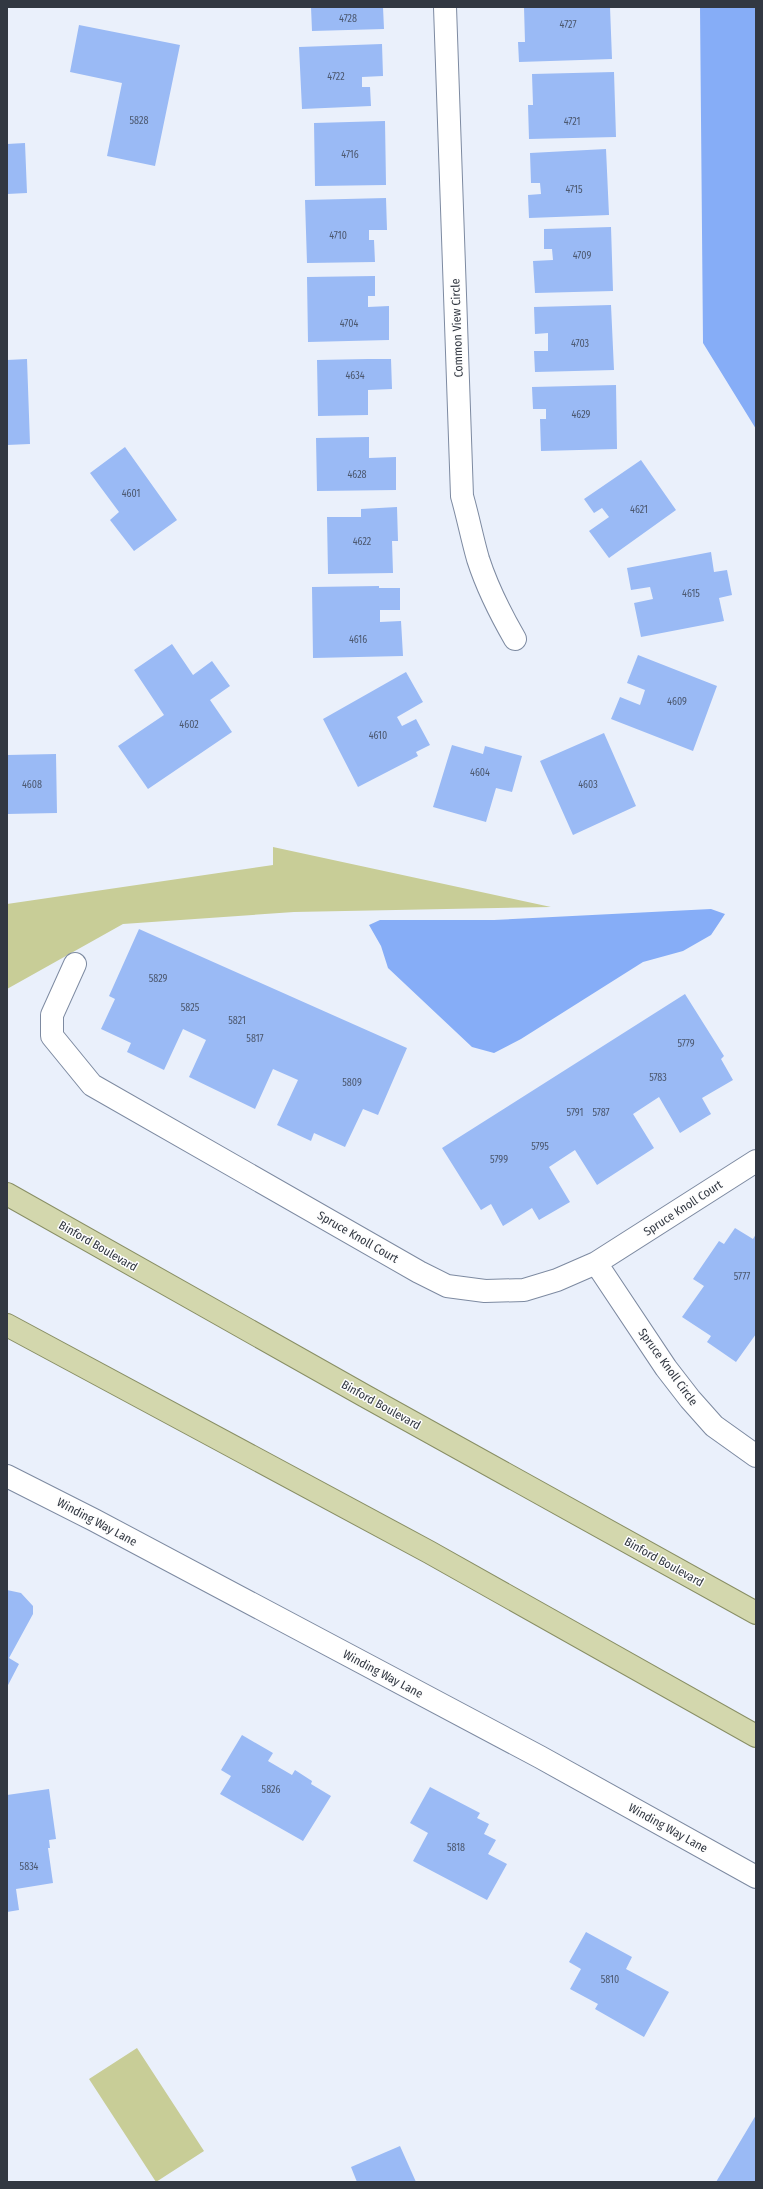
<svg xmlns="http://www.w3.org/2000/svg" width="763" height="2189" viewBox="0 0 763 2189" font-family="'Fira Sans Condensed',sans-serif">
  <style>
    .green { fill: #c8cd97 }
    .water { fill: #86adf7 }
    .building { fill: #9abaf5 }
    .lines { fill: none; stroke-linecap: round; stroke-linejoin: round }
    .street-casing { stroke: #7d8aa1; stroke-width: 24 }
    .primary-casing { stroke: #888e64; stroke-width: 24 }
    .street { stroke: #fff; stroke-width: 22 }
    .primary { stroke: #d3d7ad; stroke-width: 22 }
    .labels { text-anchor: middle; stroke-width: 3; stroke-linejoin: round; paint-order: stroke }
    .number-label { font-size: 10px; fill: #4c586f }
    .street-label { font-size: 12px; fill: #323842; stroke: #fdfdfd }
  </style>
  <rect width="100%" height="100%" fill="#eaf0fb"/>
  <!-- green -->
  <path class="green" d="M 273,847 L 551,907 L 294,912 L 123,924 L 7,989 L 7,904 L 273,865 Z
    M 137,2048 L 204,2151 L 156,2182 L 89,2079 Z"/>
  <!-- water -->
  <path class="water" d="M 700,7 L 756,7 L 756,429 L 703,343 Z
    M 711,909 L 725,914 L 711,935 L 683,951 L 643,962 L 521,1039 L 494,1053 L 472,1047 L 388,968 L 381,946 L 369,925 L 380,920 L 494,920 Z"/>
  <!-- building -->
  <path class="building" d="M 311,7 L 383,7 L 384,29 L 312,31 Z
    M 524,7 L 610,7 L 612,59 L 519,62 L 518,42 L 525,42 Z
    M 79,25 L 180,45 L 155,166 L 107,156 L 122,83 L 70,72 Z
    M 382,44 L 383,76 L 362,77 L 362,87 L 370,87 L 371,106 L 302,109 L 299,47 Z
    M 614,72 L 616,137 L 529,139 L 528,105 L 533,105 L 532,74 Z
    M 385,121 L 386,185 L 315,186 L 314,123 Z
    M 25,143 L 27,193 L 7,194 L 7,144 Z
    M 606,149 L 609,215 L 529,218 L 528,195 L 541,194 L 540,183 L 531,183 L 530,153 Z
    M 386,198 L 387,230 L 369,230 L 369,240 L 374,240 L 375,262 L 307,263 L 305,200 Z
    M 611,227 L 613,291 L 535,293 L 533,261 L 553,260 L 552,249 L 544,249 L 544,229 Z
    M 375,276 L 375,296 L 368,296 L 368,307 L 389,306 L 389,340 L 308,342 L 307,277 Z
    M 611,305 L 614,370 L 535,372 L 534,351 L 548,351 L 548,333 L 535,334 L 534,307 Z
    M 27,359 L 30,444 L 7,445 L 7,360 Z
    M 368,359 L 391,359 L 392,389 L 368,390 L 368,415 L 318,416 L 317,360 Z
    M 616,385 L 617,449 L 541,451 L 540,419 L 546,419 L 546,409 L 533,409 L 532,387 Z
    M 369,437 L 369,458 L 396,457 L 396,490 L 317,491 L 316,438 Z
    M 125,447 L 177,520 L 134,551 L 110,520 L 119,512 L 90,473 Z
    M 641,460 L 676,510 L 609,558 L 589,531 L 609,517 L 602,508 L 594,513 L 584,499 Z
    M 397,507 L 398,541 L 392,541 L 393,573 L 328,574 L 327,517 L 361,517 L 361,509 Z
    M 711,552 L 714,572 L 727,570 L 732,595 L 719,598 L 724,621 L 641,637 L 634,603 L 653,599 L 650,587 L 631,590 L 627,568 Z
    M 379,586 L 379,588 L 400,588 L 400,610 L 380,610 L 380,622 L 401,621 L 403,656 L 313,658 L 312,587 Z
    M 172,644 L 193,675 L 212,661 L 230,686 L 210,700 L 232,732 L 148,789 L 118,746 L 164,715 L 134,670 Z
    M 638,655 L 717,686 L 693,751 L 611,719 L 620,697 L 640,705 L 645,690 L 627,683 Z
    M 406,672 L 423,702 L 397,717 L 402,726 L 416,719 L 430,745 L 416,752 L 418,756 L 358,787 L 323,719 Z
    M 604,733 L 636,806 L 573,835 L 540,761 Z
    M 452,745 L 483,754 L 485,746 L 522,756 L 512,792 L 496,788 L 486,822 L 433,807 Z
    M 56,754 L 57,813 L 7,814 L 7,755 Z
    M 139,929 L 407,1048 L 378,1115 L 363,1109 L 345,1147 L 314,1133 L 311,1141 L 277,1125 L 298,1080 L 273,1069 L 255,1109 L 189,1077 L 206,1040 L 200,1037 L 183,1029 L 164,1070 L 127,1052 L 131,1043 L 101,1029 L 115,999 L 109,996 Z
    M 685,994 L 724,1056 L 721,1059 L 733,1080 L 702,1098 L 711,1114 L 680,1133 L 659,1097 L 633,1114 L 654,1148 L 597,1185 L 575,1150 L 549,1167 L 570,1202 L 539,1220 L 532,1208 L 503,1226 L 491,1204 L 481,1210 L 442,1148 Z
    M 735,1228 L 753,1239 L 756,1234 L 756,1334 L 736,1362 L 707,1342 L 711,1336 L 682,1317 L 704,1286 L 693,1279 L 719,1241 L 724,1244 Z
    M 7,1590 L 21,1593 L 33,1606 L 33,1614 L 9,1658 L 19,1664 L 7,1687 Z
    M 242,1735 L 273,1753 L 268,1761 L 292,1775 L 295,1770 L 312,1781 L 311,1784 L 331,1796 L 303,1841 L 220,1794 L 231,1776 L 221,1770 Z
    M 430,1787 L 480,1813 L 477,1818 L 489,1824 L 484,1834 L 496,1840 L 488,1854 L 507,1864 L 487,1900 L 413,1861 L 428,1833 L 410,1823 Z
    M 49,1789 L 56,1839 L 49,1840 L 50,1848 L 48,1848 L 53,1883 L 16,1889 L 19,1910 L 7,1912 L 7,1795 Z
    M 586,1932 L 632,1957 L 626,1969 L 669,1992 L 644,2037 L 595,2009 L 598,2004 L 570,1989 L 581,1969 L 569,1962 Z
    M 756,2115 L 756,2182 L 716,2182 Z
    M 400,2146 L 416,2182 L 357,2182 L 351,2167 Z"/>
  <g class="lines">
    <!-- street casing -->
    <g class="street-casing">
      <path id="street" d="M 445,7 L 462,496 C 468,517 472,538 478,559 C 487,587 500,613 515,639
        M 75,964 L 52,1015 L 52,1036 L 92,1085 L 419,1272 L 447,1286 L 485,1291 L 524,1290 L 557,1280 L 596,1263 L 756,1161
        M 596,1263 L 666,1368 L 690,1399 L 714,1426 L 756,1456
        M 7,1476 L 94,1520 L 540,1757 L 756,1877"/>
    </g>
    <!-- primary casing -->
    <g class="primary-casing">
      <path id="primary" d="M 7,1194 L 365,1396 L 756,1613
        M 7,1325 L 429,1552 L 756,1736"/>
    </g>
    <!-- street -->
    <use href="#street" class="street"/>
    <!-- primary -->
    <use href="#primary" class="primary"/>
  </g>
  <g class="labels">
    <!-- number labels -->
    <g class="number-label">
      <text x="348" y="22">4728</text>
      <text x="568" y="28">4727</text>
      <text x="336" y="80">4722</text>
      <text x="139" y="124">5828</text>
      <text x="572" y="125">4721</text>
      <text x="350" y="158">4716</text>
      <text x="574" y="193">4715</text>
      <text x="338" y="239">4710</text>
      <text x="582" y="259">4709</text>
      <text x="349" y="327">4704</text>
      <text x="580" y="347">4703</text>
      <text x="355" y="379">4634</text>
      <text x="581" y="418">4629</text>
      <text x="357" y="478">4628</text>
      <text x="131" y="497">4601</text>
      <text x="639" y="513">4621</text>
      <text x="362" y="545">4622</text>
      <text x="691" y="597">4615</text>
      <text x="358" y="643">4616</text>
      <text x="677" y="705">4609</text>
      <text x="189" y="728">4602</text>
      <text x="378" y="739">4610</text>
      <text x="480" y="776">4604</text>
      <text x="32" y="788">4608</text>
      <text x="588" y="788">4603</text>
      <text x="158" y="982">5829</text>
      <text x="190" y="1011">5825</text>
      <text x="237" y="1024">5821</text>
      <text x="255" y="1042">5817</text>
      <text x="686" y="1047">5779</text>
      <text x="658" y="1081">5783</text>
      <text x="352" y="1086">5809</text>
      <text x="575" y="1116">5791</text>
      <text x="601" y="1116">5787</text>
      <text x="540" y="1150">5795</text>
      <text x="499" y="1163">5799</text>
      <text x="742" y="1280">5777</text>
      <text x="271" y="1793">5826</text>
      <text x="456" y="1851">5818</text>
      <text x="29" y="1870">5834</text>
      <text x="610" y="1983">5810</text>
    </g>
    <!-- street labels -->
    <g class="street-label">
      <text transform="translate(457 328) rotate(-92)" y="4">Common View Circle</text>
      <text transform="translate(683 1208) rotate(-33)" y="4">Spruce Knoll Court</text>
      <text transform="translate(358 1237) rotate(30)" y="4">Spruce Knoll Court</text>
      <text transform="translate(98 1246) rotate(30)" y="4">Binford Boulevard</text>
      <text transform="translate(668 1367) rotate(54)" y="4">Spruce Knoll Circle</text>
      <text transform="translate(381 1405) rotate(29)" y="4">Binford Boulevard</text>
      <text transform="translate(97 1522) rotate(28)" y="4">Winding Way Lane</text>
      <text transform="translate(664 1562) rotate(29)" y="4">Binford Boulevard</text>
      <text transform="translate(383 1674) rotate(28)" y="4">Winding Way Lane</text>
      <text transform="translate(668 1828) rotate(29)" y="4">Winding Way Lane</text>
    </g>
  </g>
  <!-- border -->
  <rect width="763" height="2189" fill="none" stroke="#323842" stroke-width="16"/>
</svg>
